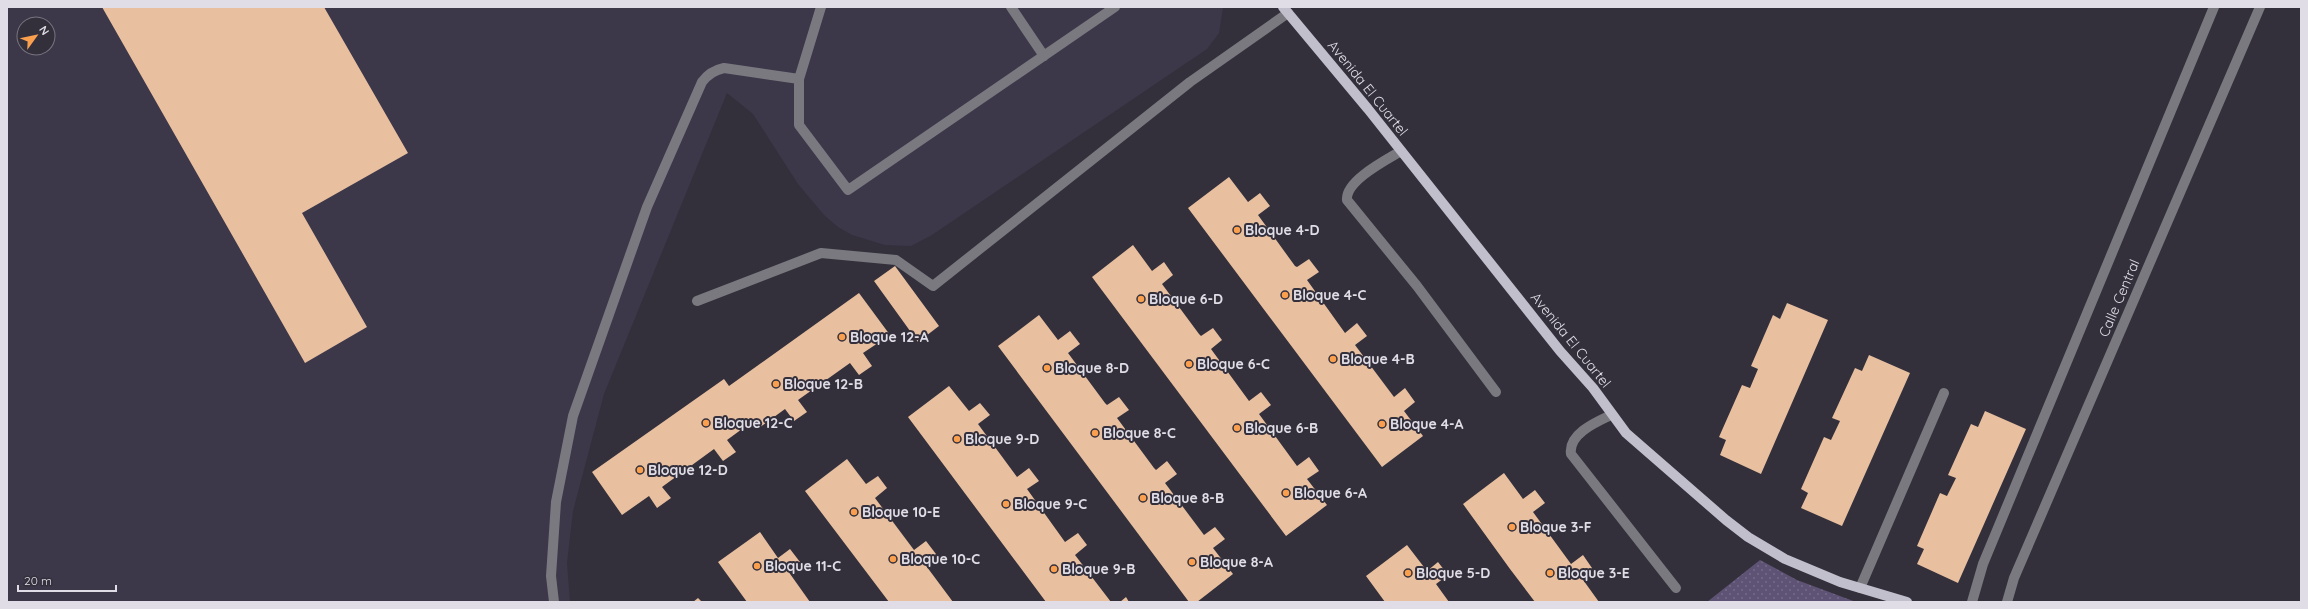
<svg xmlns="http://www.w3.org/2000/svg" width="2308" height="609" viewBox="0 0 2308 609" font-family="Quicksand,sans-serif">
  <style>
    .built { fill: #3d374a; fill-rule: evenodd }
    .park { fill: url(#park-dots) }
    .building { fill: #e8bf9f }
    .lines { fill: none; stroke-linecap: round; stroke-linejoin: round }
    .minor { stroke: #7a797f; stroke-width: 10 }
    .major { stroke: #c2bfcc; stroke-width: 10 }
    .poi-dot { fill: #fa9f4e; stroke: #33303c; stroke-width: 1.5 }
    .labels { text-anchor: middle; stroke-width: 4; stroke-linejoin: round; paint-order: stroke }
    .street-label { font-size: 14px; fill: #e0dde6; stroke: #33303c }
    .poi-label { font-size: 14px; font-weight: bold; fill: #e0dde6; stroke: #33303c; text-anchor: start }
  </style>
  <defs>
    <pattern id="park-dots" width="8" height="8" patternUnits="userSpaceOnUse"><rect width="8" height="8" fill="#5e5375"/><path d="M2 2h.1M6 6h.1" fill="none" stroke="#756b89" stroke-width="1.8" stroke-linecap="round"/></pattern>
  </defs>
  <rect width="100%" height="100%" fill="#33303c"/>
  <!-- built -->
  <path class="built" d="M 7,7 L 1223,7 L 1223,8 L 1219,33 L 1207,49 L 932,235 L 911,246 L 885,245 L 852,235 L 838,227 L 824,215 L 798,184 L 753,114 L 727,93 L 604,394 L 573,511 L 567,563 L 570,602 L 7,602 ZM 24,24 L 48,24 L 48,48 L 24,48 Z"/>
  <!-- park -->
  <path class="park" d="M 1760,560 L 1797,580 L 1856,602 L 1707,602 Z"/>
  <!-- building -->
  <path class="building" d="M 102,7 L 324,7 L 408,153 L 302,213 L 367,327 L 305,363 Z
    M 1229,177 L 1248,202 L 1260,193 L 1270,206 L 1258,215 L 1295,266 L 1297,267 L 1309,259 L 1319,272 L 1307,280 L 1345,333 L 1357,323 L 1367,336 L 1355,345 L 1394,397 L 1405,388 L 1415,402 L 1404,411 L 1423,436 L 1382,467 L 1188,208 Z
    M 1133,245 L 1152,271 L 1164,262 L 1173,275 L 1162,284 L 1199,334 L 1201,336 L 1213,328 L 1222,340 L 1211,349 L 1249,401 L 1261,392 L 1271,405 L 1259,414 L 1297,466 L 1309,457 L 1319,471 L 1307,479 L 1327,505 L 1286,536 L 1092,277 Z
    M 895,266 L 939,326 L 918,342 L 874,281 Z
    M 859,293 L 890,335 L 863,353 L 872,366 L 859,375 L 850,363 L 798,400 L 807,412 L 794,421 L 785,409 L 759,428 L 753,421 L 727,440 L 736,452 L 723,461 L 714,449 L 662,487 L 671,498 L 657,508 L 649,496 L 622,515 L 592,472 L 724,379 L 729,386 Z
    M 1787,303 L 1828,320 L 1761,474 L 1720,455 L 1726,440 L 1719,437 L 1742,385 L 1750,388 L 1758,369 L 1751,366 L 1773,315 L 1780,319 Z
    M 1039,315 L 1058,340 L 1070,331 L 1080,344 L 1068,353 L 1105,403 L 1107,405 L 1119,397 L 1129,410 L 1117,418 L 1154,468 L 1156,470 L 1167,461 L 1177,474 L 1165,483 L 1204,535 L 1215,527 L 1225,539 L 1213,548 L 1233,574 L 1197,602 L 1189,602 L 998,346 Z
    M 1869,355 L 1910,373 L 1842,526 L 1801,508 L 1808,493 L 1801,489 L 1824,437 L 1831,440 L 1840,421 L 1832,418 L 1855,368 L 1862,371 Z
    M 949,386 L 969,411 L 980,403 L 990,415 L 978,424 L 1017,477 L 1029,468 L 1039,481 L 1027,489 L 1065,542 L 1078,533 L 1087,545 L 1075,555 L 1111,602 L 1046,602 L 908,417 Z
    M 1985,411 L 2026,429 L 1958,583 L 1917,564 L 1924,549 L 1917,546 L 1940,493 L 1947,496 L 1956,478 L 1948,475 L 1971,424 L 1978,427 Z
    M 847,459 L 866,484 L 878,476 L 887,488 L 875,498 L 914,550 L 926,541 L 936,554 L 924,563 L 953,602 L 889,602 L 805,491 Z
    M 1504,473 L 1523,499 L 1535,490 L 1545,503 L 1533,512 L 1571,564 L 1583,555 L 1592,568 L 1581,577 L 1599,602 L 1535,602 L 1510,569 L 1463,504 Z
    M 760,532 L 778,558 L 790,549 L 800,562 L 788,571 L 810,602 L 747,602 L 718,562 Z
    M 1407,545 L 1427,571 L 1438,562 L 1448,575 L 1436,584 L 1449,602 L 1385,602 L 1366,576 Z
    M 1126,597 L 1129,602 L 1120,602 Z
    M 698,598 L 702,602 L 693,602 Z"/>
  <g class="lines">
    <!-- minor -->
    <path class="minor" d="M 821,7 L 799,79 L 799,125 L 848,190 L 1115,7
      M 1011,7 L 1044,56
      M 1401,151 C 1386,160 1345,181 1347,200 L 1417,286 L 1496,392
      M 697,301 L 821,253 L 896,260 L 933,286 L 1190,82 L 1288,13
      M 1611,415 C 1596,422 1568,434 1571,454 L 1676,588
      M 1860,588 L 1944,393
      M 554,602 L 551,576 L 556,502 L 573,416 L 647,207 L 702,82 C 708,74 714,70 724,68 L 799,79
      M 1972,602 L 1983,564 L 2214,7
      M 2007,602 L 2014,578 L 2260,7"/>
    <!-- major -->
    <path class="major" d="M 1283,7 L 1368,109 L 1560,351 L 1593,388 L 1626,433 L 1726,520 L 1748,537 L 1785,559 L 1840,582 L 1907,602"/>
  </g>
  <!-- markers -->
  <g class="poi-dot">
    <circle cx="1237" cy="230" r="4"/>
    <circle cx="1285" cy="295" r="4"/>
    <circle cx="1141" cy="299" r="4"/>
    <circle cx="842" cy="337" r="4"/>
    <circle cx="1333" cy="359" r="4"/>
    <circle cx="1189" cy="364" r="4"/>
    <circle cx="1047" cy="368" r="4"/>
    <circle cx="776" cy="384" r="4"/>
    <circle cx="706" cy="423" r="4"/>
    <circle cx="1382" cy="424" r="4"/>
    <circle cx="1237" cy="428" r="4"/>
    <circle cx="1095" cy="433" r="4"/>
    <circle cx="957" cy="439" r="4"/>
    <circle cx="640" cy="470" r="4"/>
    <circle cx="1286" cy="493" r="4"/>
    <circle cx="1143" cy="498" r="4"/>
    <circle cx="1006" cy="504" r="4"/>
    <circle cx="854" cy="512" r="4"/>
    <circle cx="1512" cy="527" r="4"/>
    <circle cx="893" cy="559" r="4"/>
    <circle cx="1192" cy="562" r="4"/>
    <circle cx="757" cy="566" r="4"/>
    <circle cx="1054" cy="569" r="4"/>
    <circle cx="1408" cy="573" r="4"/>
    <circle cx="1550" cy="573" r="4"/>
  </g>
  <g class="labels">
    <!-- street labels -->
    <g class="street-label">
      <text transform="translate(1368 88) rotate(51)" y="5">Avenida El Cuartel</text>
      <text transform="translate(2119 298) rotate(-67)" y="5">Calle Central</text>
      <text transform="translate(1571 340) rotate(51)" y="5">Avenida El Cuartel</text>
    </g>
    <!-- poi labels -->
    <g class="poi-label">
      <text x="1245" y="235">Bloque 4-D</text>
      <text x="1293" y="300">Bloque 4-C</text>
      <text x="1149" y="304">Bloque 6-D</text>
      <text x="850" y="342">Bloque 12-A</text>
      <text x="1341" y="364">Bloque 4-B</text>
      <text x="1197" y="369">Bloque 6-C</text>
      <text x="1055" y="373">Bloque 8-D</text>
      <text x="784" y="389">Bloque 12-B</text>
      <text x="714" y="428">Bloque 12-C</text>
      <text x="1390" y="429">Bloque 4-A</text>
      <text x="1245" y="433">Bloque 6-B</text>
      <text x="1103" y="438">Bloque 8-C</text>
      <text x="965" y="444">Bloque 9-D</text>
      <text x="648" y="475">Bloque 12-D</text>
      <text x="1294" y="498">Bloque 6-A</text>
      <text x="1151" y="503">Bloque 8-B</text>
      <text x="1014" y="509">Bloque 9-C</text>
      <text x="862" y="517">Bloque 10-E</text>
      <text x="1520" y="532">Bloque 3-F</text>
      <text x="901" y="564">Bloque 10-C</text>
      <text x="1200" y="567">Bloque 8-A</text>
      <text x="765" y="571">Bloque 11-C</text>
      <text x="1062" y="574">Bloque 9-B</text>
      <text x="1416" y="578">Bloque 5-D</text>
      <text x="1558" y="578">Bloque 3-E</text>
    </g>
  </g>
  <!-- border -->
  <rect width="2308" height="609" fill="none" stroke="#e0dde6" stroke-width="16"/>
  <!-- north arrow -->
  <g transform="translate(36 36) rotate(57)"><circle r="19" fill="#33303c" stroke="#787580"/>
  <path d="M0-3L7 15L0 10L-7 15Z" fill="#fa9f4e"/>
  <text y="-6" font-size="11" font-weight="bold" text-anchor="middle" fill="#e0dde6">N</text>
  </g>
  <!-- scale -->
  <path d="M18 585v6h98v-6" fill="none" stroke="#e0dde6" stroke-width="2"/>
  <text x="24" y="585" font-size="12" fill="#e0dde6" stroke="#33303c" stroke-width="3" paint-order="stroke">20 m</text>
</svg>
